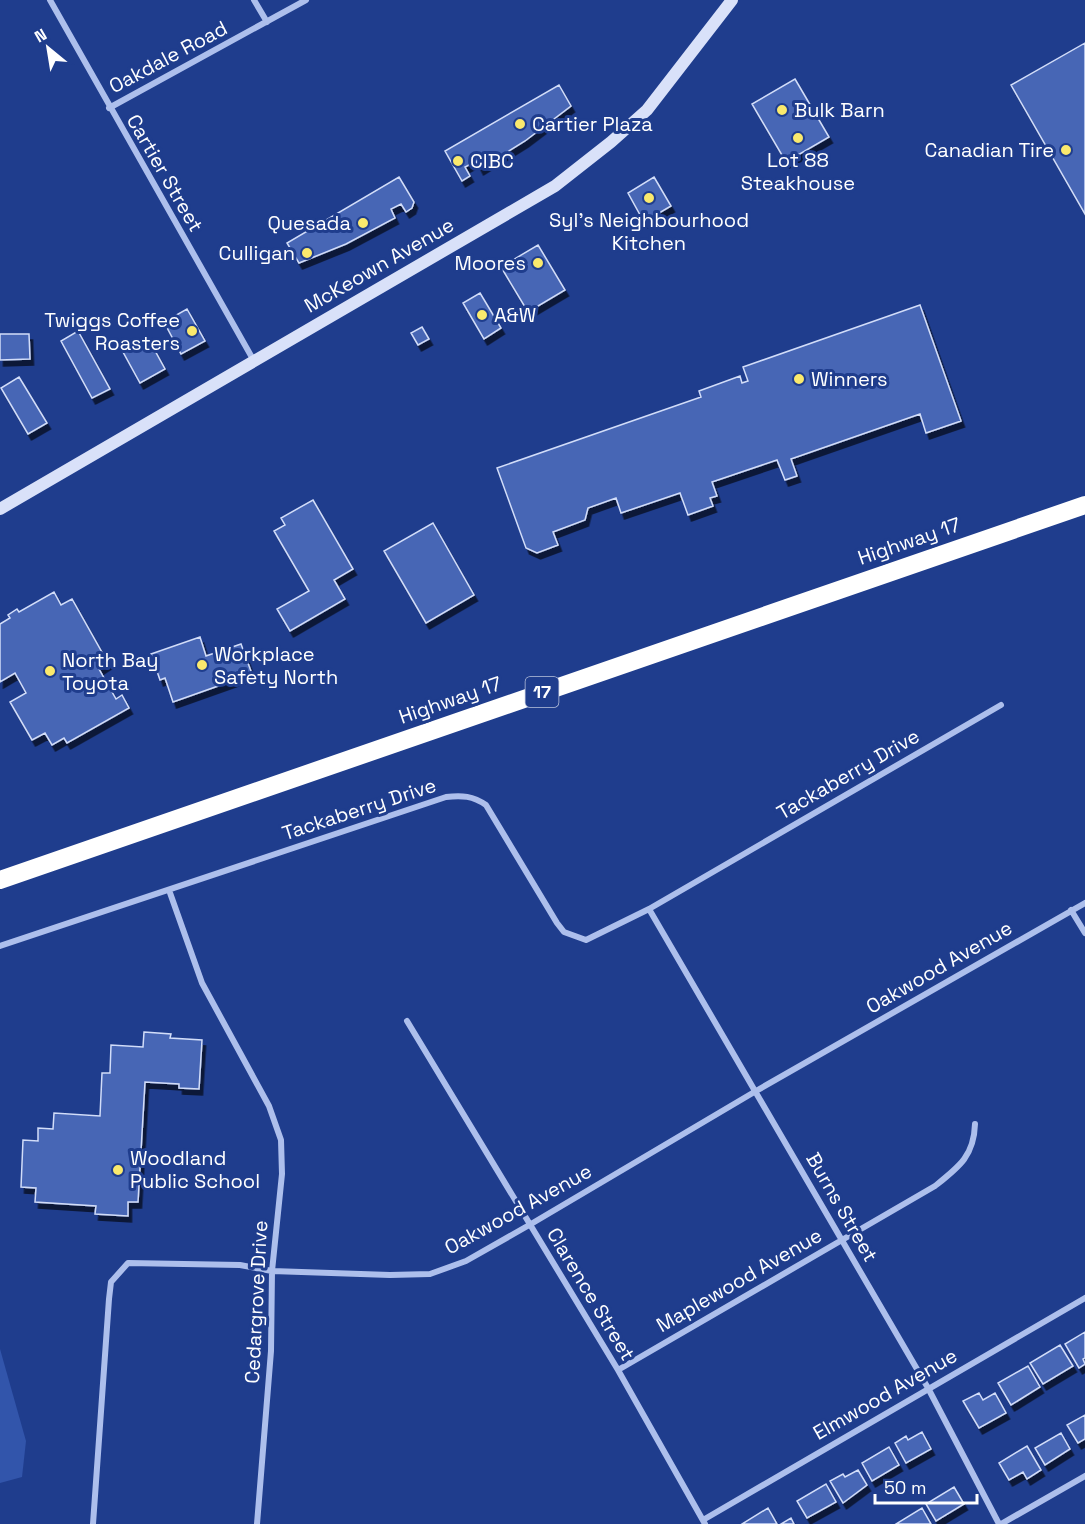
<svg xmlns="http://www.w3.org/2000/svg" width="1085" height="1524" viewBox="0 0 1085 1524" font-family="'Space Grotesk',sans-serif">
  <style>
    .green { fill: #3255ab }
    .building { fill: #4766b5; stroke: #d2ddf9; stroke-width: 1.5; filter: url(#shadow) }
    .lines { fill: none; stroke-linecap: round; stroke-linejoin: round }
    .street { stroke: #adbfec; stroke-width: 6 }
    .secondary { stroke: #d9e1f9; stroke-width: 12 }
    .highway { stroke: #fff; stroke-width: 18 }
    .poi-dot { fill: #fae96d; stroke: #1f3d8d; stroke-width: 2 }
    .labels { text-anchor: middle; stroke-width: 6; stroke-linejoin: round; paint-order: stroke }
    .shield { fill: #1f3d8d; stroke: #bcc5dd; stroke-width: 1.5 }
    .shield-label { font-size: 18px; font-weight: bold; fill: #fff }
    .street-label { font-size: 20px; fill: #fff; stroke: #1f3d8d }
    .poi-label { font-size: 20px; fill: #fff; stroke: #1f3d8d; text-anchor: start }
  </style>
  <defs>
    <filter id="shadow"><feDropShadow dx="3.5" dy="6" stdDeviation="0" flood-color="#0009"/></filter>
  </defs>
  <rect width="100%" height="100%" fill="#1f3d8d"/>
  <!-- green -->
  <path class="green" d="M 0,1349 L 26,1441 L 22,1477 L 0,1483 Z"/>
  <!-- building -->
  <path class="building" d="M 1085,43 L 1085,214 L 1011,85 Z
    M 795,79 L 829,137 L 786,162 L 752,104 Z
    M 559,85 L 571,106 L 525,141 L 480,169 L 476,161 L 465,167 L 470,176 L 462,181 L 445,151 Z
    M 399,177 L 414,202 L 412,208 L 406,212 L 401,204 L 391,209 L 395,218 L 346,244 L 299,263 L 287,243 Z
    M 654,177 L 671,206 L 644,222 L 628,193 Z
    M 538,245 L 565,290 L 528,312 L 501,267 Z
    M 480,293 L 501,328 L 484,339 L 463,303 Z
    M 920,305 L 961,421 L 926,433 L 920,414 L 791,459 L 797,476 L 785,480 L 777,460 L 712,482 L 717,496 L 710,498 L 713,506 L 688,515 L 680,493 L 621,513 L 616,498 L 588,508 L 585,520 L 553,532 L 558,545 L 537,553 L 526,548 L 497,468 L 701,397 L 699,391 L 740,376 L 742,383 L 748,381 L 743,367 Z
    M 187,309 L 205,341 L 181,354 L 164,322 Z
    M 422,327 L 429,339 L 418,345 L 411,333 Z
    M 78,331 L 110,389 L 92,398 L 61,341 Z
    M 0,334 L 29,334 L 30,359 L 0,360 Z
    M 148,338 L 165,369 L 140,383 L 123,352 Z
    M 19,377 L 47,423 L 28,434 L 1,388 Z
    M 313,500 L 353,569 L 334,580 L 345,599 L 290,631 L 277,609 L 309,591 L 274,531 L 285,525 L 281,518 Z
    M 433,523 L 474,595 L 426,623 L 384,551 Z
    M 54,592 L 61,605 L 72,599 L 108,663 L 99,669 L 116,699 L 122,695 L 129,708 L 67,743 L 64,738 L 52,745 L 45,733 L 32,740 L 10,702 L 26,693 L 15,673 L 0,682 L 0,624 L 10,618 L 8,615 L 17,609 L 19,612 Z
    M 200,637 L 206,656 L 241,644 L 252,674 L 173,702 L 165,678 L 160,680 L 151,654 Z
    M 144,1032 L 171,1034 L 170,1038 L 202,1040 L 199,1089 L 179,1088 L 179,1084 L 145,1082 L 138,1202 L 128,1202 L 128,1216 L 95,1214 L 96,1206 L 35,1202 L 36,1188 L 21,1187 L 23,1140 L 38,1141 L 38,1128 L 53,1129 L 54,1113 L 100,1116 L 102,1073 L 110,1073 L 111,1045 L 143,1047 Z
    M 1085,1332 L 1085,1358 L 1083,1359 L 1085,1364 L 1079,1368 L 1065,1344 Z
    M 1060,1345 L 1073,1366 L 1043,1384 L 1030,1363 Z
    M 1028,1366 L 1040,1387 L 1011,1405 L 998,1383 Z
    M 979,1393 L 983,1400 L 995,1393 L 1006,1413 L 979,1428 L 963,1401 Z
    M 1085,1415 L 1085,1439 L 1078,1443 L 1067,1425 Z
    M 922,1432 L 931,1449 L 906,1463 L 895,1443 L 906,1436 L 908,1440 Z
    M 1061,1433 L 1070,1449 L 1045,1465 L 1035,1448 Z
    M 1027,1446 L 1041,1470 L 1027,1479 L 1023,1472 L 1009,1480 L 999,1463 Z
    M 889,1447 L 899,1465 L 872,1481 L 862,1463 Z
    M 858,1470 L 867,1485 L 843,1503 L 830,1481 L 843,1474 L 845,1477 Z
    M 826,1484 L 836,1502 L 807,1518 L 797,1501 Z
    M 954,1487 L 964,1504 L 936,1521 L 926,1504 Z
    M 768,1508 L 777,1524 L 742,1524 Z
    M 922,1508 L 931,1524 L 896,1524 Z
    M 791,1518 L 794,1524 L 781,1524 Z"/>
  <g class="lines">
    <!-- street -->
    <path class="street" d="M 50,0 L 254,361
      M 254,0 L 267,22
      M 109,108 L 306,0
      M 169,890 L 202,983 L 269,1106 L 281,1140 L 282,1174 L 272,1271 L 271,1351 L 257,1524
      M 649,909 L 928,1388 L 999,1524
      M 1071,910 L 1085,933
      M 0,946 L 446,797 C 462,795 473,796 486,805 L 557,923 L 564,932 L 586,940 L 649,909 L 1001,705
      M 407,1021 L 618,1370 L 705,1524
      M 618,1370 L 935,1186 C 959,1167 974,1156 975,1124
      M 703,1520 L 1085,1298
      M 93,1524 L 109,1299 L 111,1282 L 128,1263 L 240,1265 L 272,1271 L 390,1275 L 430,1274 L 466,1261 L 531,1224 L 756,1091 L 1085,903
      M 1001,1524 L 1085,1476"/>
    <!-- secondary -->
    <path class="secondary" d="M 0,509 L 555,186 L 611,142 L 647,110 L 732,0"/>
    <!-- highway -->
    <path class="highway" d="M 0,880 L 1085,505"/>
  </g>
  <!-- markers -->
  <g class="poi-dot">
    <circle cx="782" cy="110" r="6"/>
    <circle cx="520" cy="124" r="6"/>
    <circle cx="798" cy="138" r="6"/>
    <circle cx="1066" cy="150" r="6"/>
    <circle cx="458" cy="161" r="6"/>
    <circle cx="649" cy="198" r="6"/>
    <circle cx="363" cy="223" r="6"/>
    <circle cx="307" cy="253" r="6"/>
    <circle cx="538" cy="263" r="6"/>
    <circle cx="482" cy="315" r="6"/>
    <circle cx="192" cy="331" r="6"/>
    <circle cx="799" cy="379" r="6"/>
    <circle cx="202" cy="665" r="6"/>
    <circle cx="50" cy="671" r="6"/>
    <circle cx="118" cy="1170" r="6"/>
  </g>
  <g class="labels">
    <!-- shield labels -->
    <rect class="shield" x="525.5" y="677" width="33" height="30" rx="4.5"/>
    <g class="shield-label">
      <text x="542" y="698">17</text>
    </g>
    <!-- street labels -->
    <g class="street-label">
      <text transform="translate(168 57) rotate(-28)" y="7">Oakdale Road</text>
      <text transform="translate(165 173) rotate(60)" y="7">Cartier Street</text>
      <text transform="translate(379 265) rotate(-30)" y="7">McKeown Avenue</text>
      <text transform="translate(909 541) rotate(-19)" y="7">Highway 17</text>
      <text transform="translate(450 700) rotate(-19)" y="7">Highway 17</text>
      <text transform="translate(848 774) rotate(-30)" y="7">Tackaberry Drive</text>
      <text transform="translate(359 809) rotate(-18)" y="7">Tackaberry Drive</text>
      <text transform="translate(939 967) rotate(-30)" y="7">Oakwood Avenue</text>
      <text transform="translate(842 1207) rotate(60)" y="7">Burns Street</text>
      <text transform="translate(518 1209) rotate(-29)" y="7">Oakwood Avenue</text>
      <text transform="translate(739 1280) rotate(-30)" y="7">Maplewood Avenue</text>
      <text transform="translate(591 1294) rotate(59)" y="7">Clarence Street</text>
      <text transform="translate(256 1302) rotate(-87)" y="7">Cedargrove Drive</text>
      <text transform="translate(885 1394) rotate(-30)" y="7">Elmwood Avenue</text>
    </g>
    <!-- poi labels -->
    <g class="poi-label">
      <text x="794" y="117">Bulk Barn</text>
      <text x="532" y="131">Cartier Plaza</text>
      <text x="1054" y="157" text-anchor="end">Canadian Tire</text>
      <text x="798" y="167" text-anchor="middle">Lot 88<tspan x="798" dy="23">Steakhouse</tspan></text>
      <text x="470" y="168">CIBC</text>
      <text x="649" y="227" text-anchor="middle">Syl's Neighbourhood<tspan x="649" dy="23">Kitchen</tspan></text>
      <text x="351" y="230" text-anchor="end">Quesada</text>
      <text x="295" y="260" text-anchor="end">Culligan</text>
      <text x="526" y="270" text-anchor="end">Moores</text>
      <text x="494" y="322">A&amp;W</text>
      <text x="180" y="327" text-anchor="end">Twiggs Coffee<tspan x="180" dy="23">Roasters</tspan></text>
      <text x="811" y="386">Winners</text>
      <text x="214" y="661">Workplace<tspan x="214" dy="23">Safety North</tspan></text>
      <text x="62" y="667">North Bay<tspan x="62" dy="23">Toyota</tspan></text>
      <text x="130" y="1165">Woodland<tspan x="130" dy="23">Public School</tspan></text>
    </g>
  </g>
  <!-- north arrow -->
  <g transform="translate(48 48) rotate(330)" stroke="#1f3d8d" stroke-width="4.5" paint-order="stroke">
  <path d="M0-4.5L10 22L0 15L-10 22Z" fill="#ffffff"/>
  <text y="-9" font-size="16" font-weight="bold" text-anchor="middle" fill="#ffffff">N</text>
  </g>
  <!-- scale -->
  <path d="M875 1494v9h102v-9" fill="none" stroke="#ffffff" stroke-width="3"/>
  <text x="884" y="1494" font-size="18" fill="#ffffff" stroke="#1f3d8d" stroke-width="4.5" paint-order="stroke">50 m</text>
</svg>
